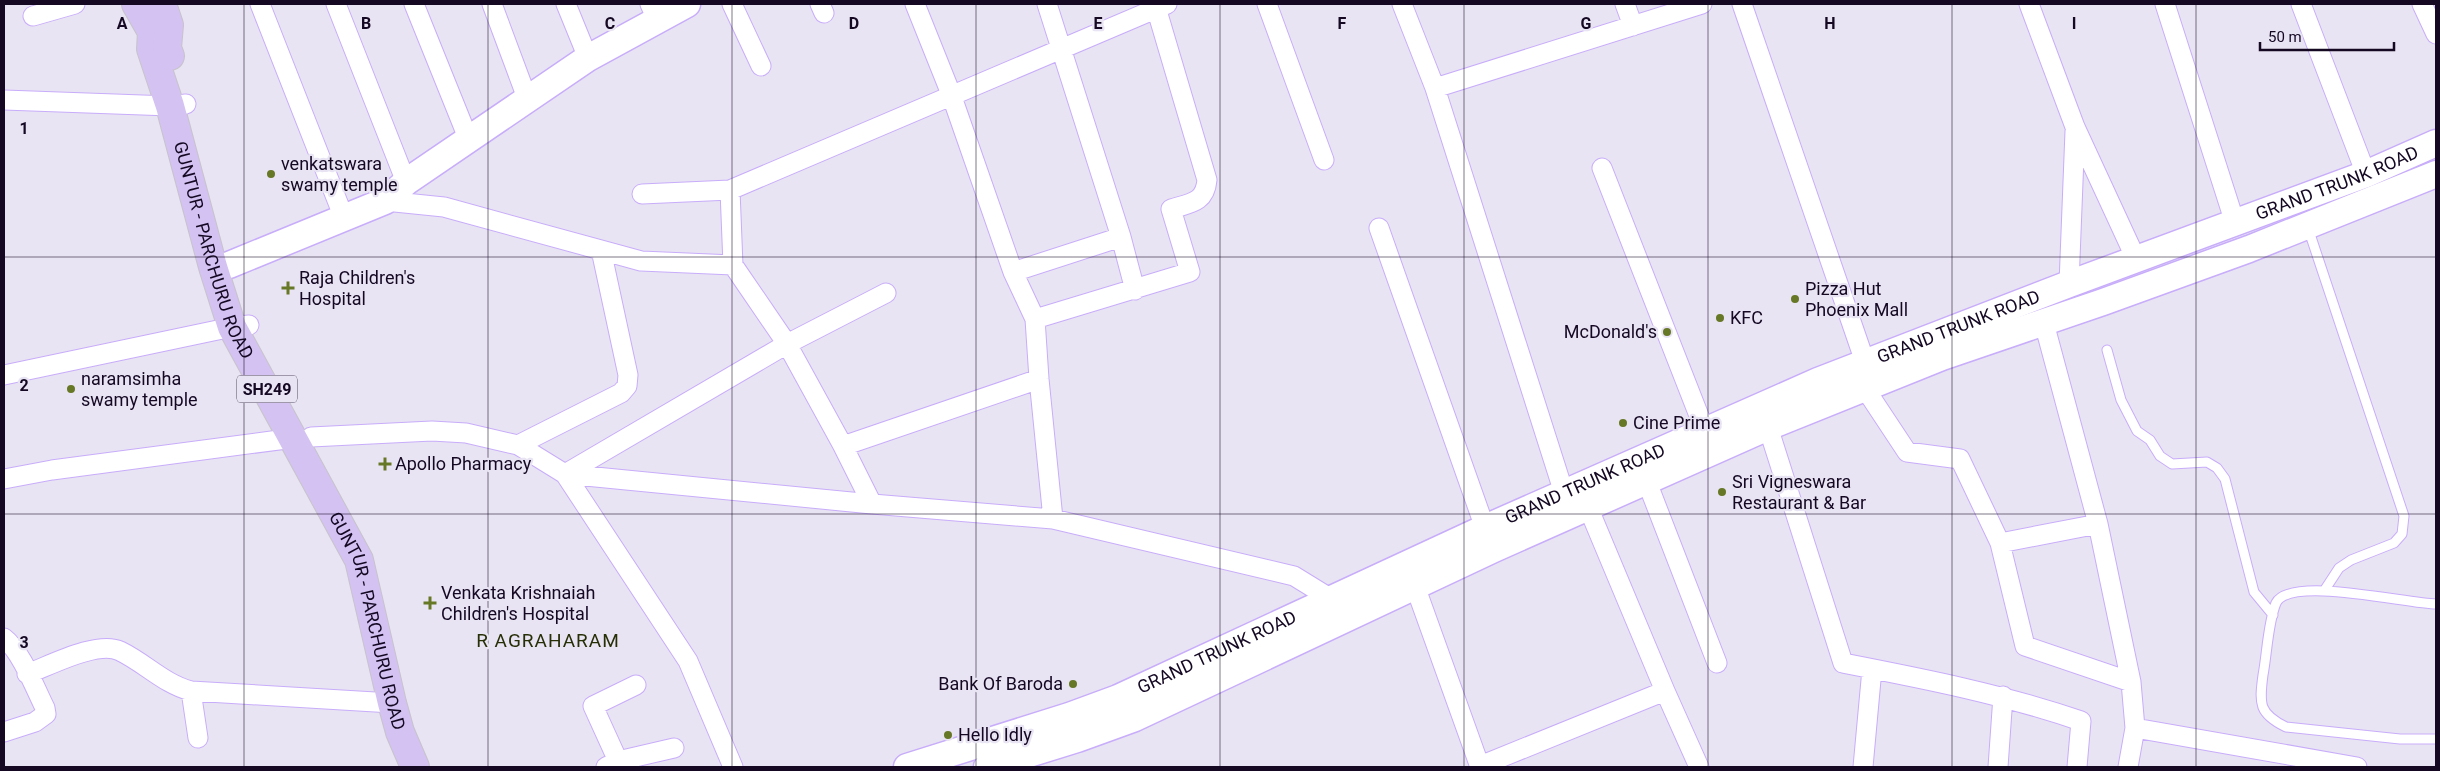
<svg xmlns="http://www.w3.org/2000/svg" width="2440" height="771" viewBox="0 0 2440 771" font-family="Roboto,sans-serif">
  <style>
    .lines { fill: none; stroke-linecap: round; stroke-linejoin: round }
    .lane-casing { stroke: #c8adfa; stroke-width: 11 }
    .street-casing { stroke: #c8adfa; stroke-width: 21 }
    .secondary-casing { stroke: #c8adfa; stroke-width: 29 }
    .primary-casing { stroke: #c7c4ca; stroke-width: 30 }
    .lane { stroke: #fff; stroke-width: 9 }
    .street { stroke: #fff; stroke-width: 19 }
    .secondary { stroke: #fff; stroke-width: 26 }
    .primary { stroke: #d3c2f2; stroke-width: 28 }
    .grid { fill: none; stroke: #140823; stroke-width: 1; stroke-opacity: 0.55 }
    .poi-dot { fill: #667725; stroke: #e9e4f3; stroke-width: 2 }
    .labels { text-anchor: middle; stroke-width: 4.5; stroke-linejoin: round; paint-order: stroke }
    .shield { fill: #e9e4f3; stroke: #544a61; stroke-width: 1 }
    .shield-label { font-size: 16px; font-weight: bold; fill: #140823 }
    .poi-label { font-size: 18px; fill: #140823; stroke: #e9e4f3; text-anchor: start }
    .street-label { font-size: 18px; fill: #140823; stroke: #e9e4f3 }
    .neighbourhood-label { font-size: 19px; letter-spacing: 1px; fill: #272f07; stroke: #e9e4f3 }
    .grid-label { font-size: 16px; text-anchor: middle; font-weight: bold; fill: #140823; stroke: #e9e4f3; stroke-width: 4.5; stroke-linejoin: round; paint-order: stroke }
  </style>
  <rect width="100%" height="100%" fill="#e9e4f3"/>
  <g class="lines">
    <!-- lane casing -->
    <g class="lane-casing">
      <path id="lane" d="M 2308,228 L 2404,516 L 2402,534 L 2394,543 L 2351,560 L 2339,568 L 2324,591
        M 2107,350 L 2121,400 L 2137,431 L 2150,440 L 2160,456 L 2172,464 L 2207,462 L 2217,468 L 2225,479 L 2254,592 L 2273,615
        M 2436,604 C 2408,604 2290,575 2276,603 C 2268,622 2267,654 2263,675 C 2259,704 2259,714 2286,727 L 2400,739 L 2436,739"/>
    </g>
    <!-- street casing -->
    <g class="street-casing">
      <path id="street" d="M 260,4 L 344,218
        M 336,4 L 406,182
        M 414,4 L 468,138
        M 492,4 L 527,98
        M 566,4 L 588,58
        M 650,4 L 657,20
        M 732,4 L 761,66
        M 820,4 L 824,13
        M 915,4 L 951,94 L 1013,272 L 1035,319 L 1039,379 L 1053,519
        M 1047,4 L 1121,237 L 1135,290
        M 1267,4 L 1324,160
        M 1402,4 L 1435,88 L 1564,493
        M 1625,4 L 1633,26
        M 1742,4 L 1865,362
        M 2029,4 L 2075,127 L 2136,259
        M 2165,4 L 2235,223
        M 2301,4 L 2366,174
        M 2422,4 L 2436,34
        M 33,16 L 75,4
        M 1435,88 L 1702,4
        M 4,100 L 170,106 L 186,104
        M 1602,168 L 1705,431
        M 730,190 L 733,265
        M 642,194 L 730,190 L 1167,4
        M 385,201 L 444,207 L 641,261 L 733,265 L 787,344 L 843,446 L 872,504
        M 1379,228 L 1485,528
        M 1013,272 L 1121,237
        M 2069,284 L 2075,131
        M 1035,319 L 1190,272 L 1171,209 C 1190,203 1205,203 1207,180 L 1155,4
        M 2044,323 L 2098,524 L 2131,682 L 2135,728 L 2128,767
        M 4,375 L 232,327 L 249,325
        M 1864,387 L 1907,452 L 1960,459 L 2000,543
        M 1768,427 L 1843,663 C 1925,679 2002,694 2081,721 L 2077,767
        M 311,437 L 432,431 L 466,433 L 518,445 L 565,474 L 872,504 L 1053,519 L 1294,576 L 1333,600 L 1336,608
        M 518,445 L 621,393 L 627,386 L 628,375 L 601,250
        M 843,446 L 1039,379
        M 4,479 L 52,470 L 294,438
        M 1647,482 L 1717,663
        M 2098,524 L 2000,543 L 2025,646 L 2131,682
        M 1415,586 L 1480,767
        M 4,638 C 21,651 35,688 45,708 L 46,714 L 35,722 L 4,732
        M 27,674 C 49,666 98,640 120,651 C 145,663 164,684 191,691 L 392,703
        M 191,691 L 198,738
        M 1665,691 L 1699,767
        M 2135,728 L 2357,767
        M 618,761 L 593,706 L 636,685
        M 1480,766 L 1665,691 L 1588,507
        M 606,767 L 618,761 L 674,748
        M 733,767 L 688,661 L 565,474 L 787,344 L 886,293
        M 1863,767 L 1872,669
        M 1998,767 L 2003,696"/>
    </g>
    <!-- secondary casing -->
    <g class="secondary-casing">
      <g id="secondary">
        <path d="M 229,265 L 385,201 L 406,182 L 588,58 L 687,4"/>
        <path id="s1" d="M 907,767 L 1069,716 L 1118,698 L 1485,528 L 1818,381 L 2069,284 L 2366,174 L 2436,143"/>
        <path d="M 987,767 L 1077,739 L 1135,718 L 1494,549 L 1768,427 L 1942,357 L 2103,302 L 2249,249 L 2436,174"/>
      </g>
    </g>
    <!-- primary casing -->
    <g class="primary-casing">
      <g id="primary">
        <path id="s2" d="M 136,4 L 152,32 L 151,49 L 170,106 L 213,267 L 232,327 L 359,560 L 392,703 L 400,732 L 415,767"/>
        <path d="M 162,4 L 169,25 L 167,48 L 170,56"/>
      </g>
    </g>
    <!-- lane -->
    <use href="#lane" class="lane"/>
    <!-- street -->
    <use href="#street" class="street"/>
    <!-- secondary -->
    <use href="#secondary" class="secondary"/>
    <!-- primary -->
    <use href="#primary" class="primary"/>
  </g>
  <!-- grid -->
  <path class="grid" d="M 244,4 L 244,767M 488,4 L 488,767M 732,4 L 732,767M 976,4 L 976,767M 1220,4 L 1220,767M 1464,4 L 1464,767M 1708,4 L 1708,767M 1952,4 L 1952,767M 2196,4 L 2196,767M 4,257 L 2436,257M 4,514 L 2436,514"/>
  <!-- markers -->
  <g class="poi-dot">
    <circle cx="271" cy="174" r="5"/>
    <path d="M285.5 280.5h5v5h5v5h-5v5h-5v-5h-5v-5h5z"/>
    <circle cx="1795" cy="299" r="5"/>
    <circle cx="1720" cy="318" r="5"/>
    <circle cx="1667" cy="332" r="5"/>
    <circle cx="71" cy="389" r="5"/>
    <circle cx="1623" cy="423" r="5"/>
    <path d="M382.5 456.5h5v5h5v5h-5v5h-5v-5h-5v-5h5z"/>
    <circle cx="1722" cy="492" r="5"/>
    <path d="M427.5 595.5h5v5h5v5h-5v5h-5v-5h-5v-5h5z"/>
    <circle cx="1073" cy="684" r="5"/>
    <circle cx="948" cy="735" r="5"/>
  </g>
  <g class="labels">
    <!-- shield labels -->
    <rect class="shield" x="237" y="375.5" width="60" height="27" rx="4"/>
    <g class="shield-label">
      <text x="267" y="395">SH249</text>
    </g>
    <!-- poi labels -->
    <g class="poi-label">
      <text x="281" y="170">venkatswara<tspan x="281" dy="21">swamy temple</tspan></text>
      <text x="299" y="284">Raja Children's<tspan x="299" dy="21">Hospital</tspan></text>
      <text x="1805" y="295">Pizza Hut<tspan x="1805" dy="21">Phoenix Mall</tspan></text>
      <text x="1730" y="324">KFC</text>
      <text x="1657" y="338" text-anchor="end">McDonald's</text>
      <text x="81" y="385">naramsimha<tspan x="81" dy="21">swamy temple</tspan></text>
      <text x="1633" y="429">Cine Prime</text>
      <text x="395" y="470">Apollo Pharmacy</text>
      <text x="1732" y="488">Sri Vigneswara<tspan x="1732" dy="21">Restaurant &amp; Bar</tspan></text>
      <text x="441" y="599">Venkata Krishnaiah<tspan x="441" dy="21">Children's Hospital</tspan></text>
      <text x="1063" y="690" text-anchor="end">Bank Of Baroda</text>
      <text x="958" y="741">Hello Idly</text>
    </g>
    <!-- street labels -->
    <g class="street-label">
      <text dy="6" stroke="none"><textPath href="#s1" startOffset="1546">GRAND TRUNK ROAD</textPath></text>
      <text dy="6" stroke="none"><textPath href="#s2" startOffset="260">GUNTUR - PARCHURU ROAD</textPath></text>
      <text dy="6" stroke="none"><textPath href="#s1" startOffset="1141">GRAND TRUNK ROAD</textPath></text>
      <text dy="6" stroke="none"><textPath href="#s1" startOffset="736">GRAND TRUNK ROAD</textPath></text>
      <text dy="6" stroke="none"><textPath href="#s2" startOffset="665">GUNTUR - PARCHURU ROAD</textPath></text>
      <text dy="6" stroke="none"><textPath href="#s1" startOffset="331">GRAND TRUNK ROAD</textPath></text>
    </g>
    <!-- neighbourhood labels -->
    <g class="neighbourhood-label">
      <text x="548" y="647">R AGRAHARAM</text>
    </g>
  </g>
  <g class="grid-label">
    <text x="122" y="29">A</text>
    <text x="366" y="29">B</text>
    <text x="610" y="29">C</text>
    <text x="854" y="29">D</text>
    <text x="1098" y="29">E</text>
    <text x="1342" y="29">F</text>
    <text x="1586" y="29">G</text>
    <text x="1830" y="29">H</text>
    <text x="2074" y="29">I</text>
    <text x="24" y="134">1</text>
    <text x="24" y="391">2</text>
    <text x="24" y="648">3</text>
  </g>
  <!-- border -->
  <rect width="2440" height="771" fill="none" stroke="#140823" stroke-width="10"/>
  <!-- scale -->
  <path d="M2260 42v8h134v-8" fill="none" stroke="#140823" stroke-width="2.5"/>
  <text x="2268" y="42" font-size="15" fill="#140823" stroke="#e9e4f3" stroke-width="4" paint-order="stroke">50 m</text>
</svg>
